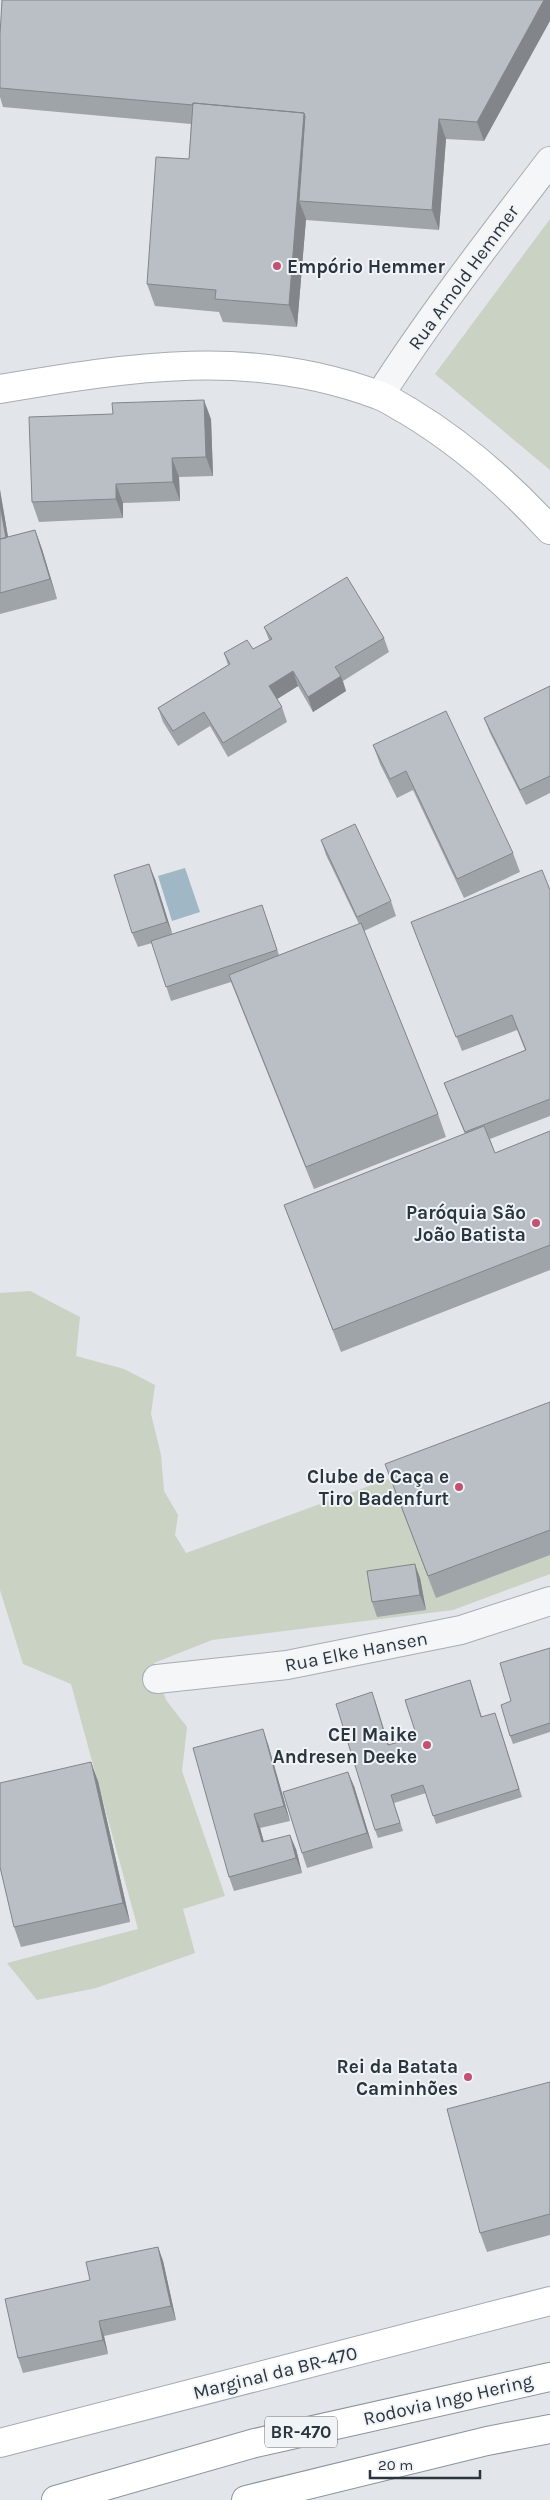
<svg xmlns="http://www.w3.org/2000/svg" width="550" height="2500" viewBox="0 0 550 2500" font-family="Karla,sans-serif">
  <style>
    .green { fill: #c9d2c3 }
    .water { fill: #a0b7c6 }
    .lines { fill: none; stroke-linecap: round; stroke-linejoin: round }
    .street-casing { stroke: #a7adb3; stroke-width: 30 }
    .secondary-casing { stroke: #a7adb3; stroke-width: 30 }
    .primary-casing { stroke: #a2abb4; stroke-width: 30 }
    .highway-casing { stroke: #8a959e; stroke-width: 30 }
    .street { stroke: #f4f6f7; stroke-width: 28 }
    .secondary { stroke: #fff; stroke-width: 28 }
    .primary { stroke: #fff; stroke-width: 28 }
    .highway { stroke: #fff; stroke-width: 28 }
    .wall { fill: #9fa4a9 }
    .shaded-wall { fill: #82868a }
    .building { fill: #b9bfc5; stroke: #82868a }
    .poi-dot { fill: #c35272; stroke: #f1f4f6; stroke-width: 2 }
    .labels { text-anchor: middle; stroke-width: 4; stroke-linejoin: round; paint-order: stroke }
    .shield { fill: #f1f4f6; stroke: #666e76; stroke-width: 1 }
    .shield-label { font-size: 18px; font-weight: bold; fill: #2b353f }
    .poi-label { font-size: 19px; font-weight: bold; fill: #2b353f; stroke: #f1f4f6; text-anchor: end }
    .street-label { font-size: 19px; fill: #2b353f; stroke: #f1f4f6 }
  </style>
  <rect width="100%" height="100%" fill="#e2e5e9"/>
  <!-- green -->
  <path class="green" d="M 550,219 L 550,470 L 435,374 Z
    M 30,1291 L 80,1317 L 76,1356 L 124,1369 L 155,1385 L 151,1414 L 161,1455 L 164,1491 L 178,1515 L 175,1535 L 186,1553 L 550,1420 L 550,1574 L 453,1610 L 212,1640 L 154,1663 L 166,1700 L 187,1727 L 182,1771 L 225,1896 L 183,1909 L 195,1953 L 96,1988 L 37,2000 L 7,1963 L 138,1929 L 71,1684 L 23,1664 L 0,1590 L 0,1293 Z"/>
  <!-- water -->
  <path class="water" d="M 185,868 L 200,912 L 172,921 L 158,876 Z"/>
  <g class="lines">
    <!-- street casing -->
    <g class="street-casing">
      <path id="street" d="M 380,395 C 432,314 491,238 550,161
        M 157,1679 L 287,1665 L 461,1630 L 550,1601"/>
    </g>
    <!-- secondary casing -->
    <g class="secondary-casing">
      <path id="secondary" d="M 0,389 C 131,367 250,347 378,395 C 388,398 398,406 408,411 C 461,443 508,484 550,530"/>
    </g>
    <!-- primary casing -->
    <g class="primary-casing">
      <path id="primary" d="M 0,2443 L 550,2301"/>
    </g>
    <!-- highway casing -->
    <g class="highway-casing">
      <path id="highway" d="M 56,2500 L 255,2443 L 550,2377
        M 246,2500 L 487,2441 L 550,2429"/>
    </g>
    <!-- street -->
    <use href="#street" class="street"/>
    <!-- secondary -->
    <use href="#secondary" class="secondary"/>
    <!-- primary -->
    <use href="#primary" class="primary"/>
    <!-- highway -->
    <use href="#highway" class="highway"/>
  </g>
  <!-- wall -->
  <path class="wall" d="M 550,0 L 484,141 L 446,139 L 439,230 L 306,220 L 306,219 L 297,327 L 223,322 L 219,312 L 155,306 L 147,284 L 189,159 L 191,124 L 3,107 L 0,97 L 0,35 Z
    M 211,419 L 213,476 L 179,477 L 180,501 L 123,503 L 123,518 L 39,522 L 32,502 Z
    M 0,489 L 8,537 L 35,530 L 42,549 L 57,599 L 0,614 Z
    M 264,627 L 384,638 L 389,652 L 343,681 L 346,691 L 313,712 L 298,686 L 277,699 L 282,707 L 287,722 L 228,757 L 210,726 L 178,746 L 163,722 L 158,708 L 228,665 L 224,653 L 253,649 L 269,640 Z
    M 550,686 L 550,793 L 526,805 L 490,733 L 484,718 Z
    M 373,745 L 513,853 L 520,872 L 464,898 L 413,790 L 397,798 L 380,764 Z
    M 321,840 L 391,901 L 396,916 L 364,931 L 438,1114 L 446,1137 L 314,1189 L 231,982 L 171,1001 L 152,943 L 138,947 L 132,933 L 155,879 L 172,934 L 267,919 L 279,955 L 359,924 L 326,855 Z
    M 550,890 L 550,1116 L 490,1139 L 495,1153 L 550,1131 L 550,1270 L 341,1352 L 284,1205 L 465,1134 L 444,1083 L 525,1050 L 517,1030 L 462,1051 L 411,922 Z
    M 550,1402 L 550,1555 L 436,1598 L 393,1486 Z
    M 420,1578 L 426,1610 L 377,1617 L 372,1602 Z
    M 550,1648 L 550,1732 L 513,1744 L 510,1736 L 511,1701 Z
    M 470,1680 L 482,1717 L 498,1721 L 522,1797 L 436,1824 L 426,1793 L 394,1803 L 403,1831 L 378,1838 L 375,1830 L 375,1700 L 389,1745 L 417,1737 Z
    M 268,1744 L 290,1821 L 260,1828 L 264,1842 L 296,1849 L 302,1873 L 234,1891 L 229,1877 Z
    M 98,1781 L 130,1922 L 21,1947 L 14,1927 Z
    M 354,1786 L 373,1848 L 307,1868 L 302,1853 Z
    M 550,2082 L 550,2235 L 487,2252 L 480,2233 Z
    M 158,2247 L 163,2261 L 176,2320 L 104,2336 L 108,2354 L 23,2373 L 18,2358 L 90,2280 Z"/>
  <!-- shaded-wall -->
  <path class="shaded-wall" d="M 544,0 L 550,0 L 550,21 L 484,141 L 477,122 Z
    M 304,113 L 312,135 L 299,201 L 306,219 L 297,327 L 289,305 Z
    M 439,119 L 446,139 L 439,230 L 432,210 Z
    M 204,400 L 211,419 L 213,476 L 206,457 Z
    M 172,458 L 179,477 L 180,501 L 173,482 Z
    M 116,484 L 123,503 L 123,518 L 116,499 Z
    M 0,489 L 0,491 L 11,554 L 6,540 L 0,505 Z
    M 35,530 L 42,549 L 57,599 L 50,579 Z
    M 293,671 L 298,686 L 274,701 L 269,686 Z
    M 341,676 L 346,691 L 313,712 L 308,697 Z
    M 149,864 L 155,879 L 173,936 L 167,922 Z
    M 415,1564 L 420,1578 L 426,1610 L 420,1595 Z
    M 263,1729 L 268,1744 L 290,1821 L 284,1806 Z
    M 91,1762 L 98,1781 L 130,1922 L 123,1903 Z
    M 348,1772 L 354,1786 L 373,1848 L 367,1833 Z
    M 254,1814 L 260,1828 L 268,1857 L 262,1842 Z
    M 290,1835 L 296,1849 L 302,1873 L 296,1858 Z
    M 158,2247 L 163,2261 L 176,2320 L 171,2306 Z
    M 99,2321 L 104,2336 L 108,2354 L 103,2340 Z"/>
  <!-- building -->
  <path class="building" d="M 2,0 L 544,0 L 477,122 L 439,119 L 432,210 L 299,201 L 305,116 L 304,113 L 193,103 L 193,105 L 0,88 L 0,35 Z
    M 193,103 L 304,113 L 289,305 L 215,299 L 216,290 L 147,284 L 156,157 L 189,159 Z
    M 204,400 L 206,457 L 172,458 L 173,482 L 116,484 L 116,499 L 32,502 L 29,417 L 113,414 L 112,403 Z
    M 0,505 L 6,538 L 0,539 Z
    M 35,530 L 50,579 L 0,593 L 0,539 Z
    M 347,577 L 384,638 L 335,667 L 341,676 L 308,697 L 293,671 L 269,686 L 282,707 L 223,743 L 204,712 L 173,731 L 158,708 L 230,664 L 224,653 L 247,640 L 253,649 L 272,639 L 264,627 Z
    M 550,686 L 550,776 L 520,790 L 484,718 Z
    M 446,711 L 513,853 L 457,879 L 406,771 L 390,779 L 373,745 Z
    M 355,824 L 391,901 L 357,917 L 321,840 Z
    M 149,864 L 167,922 L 132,933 L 114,875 Z
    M 542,870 L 550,890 L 550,1099 L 465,1132 L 444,1083 L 526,1050 L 512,1015 L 456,1037 L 411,922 Z
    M 262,905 L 277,950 L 166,987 L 151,941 Z
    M 361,923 L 438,1114 L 306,1167 L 229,975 Z
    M 484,1126 L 495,1153 L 550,1131 L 550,1245 L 333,1330 L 284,1205 Z
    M 550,1402 L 550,1530 L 428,1576 L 385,1464 Z
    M 415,1564 L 420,1595 L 372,1602 L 367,1571 Z
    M 550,1648 L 550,1723 L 510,1736 L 501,1705 L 511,1701 L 500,1663 Z
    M 470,1680 L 481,1717 L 495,1713 L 519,1789 L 433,1816 L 423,1785 L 391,1795 L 400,1823 L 375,1830 L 336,1704 L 372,1692 L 388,1745 L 417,1737 L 405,1700 Z
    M 263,1729 L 284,1806 L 254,1814 L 262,1842 L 290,1835 L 296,1858 L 229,1877 L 193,1748 Z
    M 91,1762 L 123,1903 L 14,1927 L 0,1867 L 0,1783 Z
    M 348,1772 L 367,1833 L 302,1853 L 283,1792 Z
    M 550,2082 L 550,2214 L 480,2233 L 447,2109 Z
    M 158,2247 L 171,2306 L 99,2321 L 103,2340 L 18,2358 L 5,2299 L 90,2280 L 86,2262 Z"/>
  <!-- markers -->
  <g class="poi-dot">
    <circle cx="277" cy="266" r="5"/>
    <circle cx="536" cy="1223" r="5"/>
    <circle cx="459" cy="1487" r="5"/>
    <circle cx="427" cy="1745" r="5"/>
    <circle cx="468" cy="2077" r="5"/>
  </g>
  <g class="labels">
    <!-- shield labels -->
    <rect class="shield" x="265" y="2416.5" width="72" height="31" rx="4"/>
    <g class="shield-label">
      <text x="301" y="2438">BR-470</text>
    </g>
    <!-- poi labels -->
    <g class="poi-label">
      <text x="287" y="273" text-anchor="start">Empório Hemmer</text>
      <text x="526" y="1219">Paróquia São<tspan x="526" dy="22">João Batista</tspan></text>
      <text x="449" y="1483">Clube de Caça e<tspan x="449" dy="22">Tiro Badenfurt</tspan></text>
      <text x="417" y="1741">CEI Maike<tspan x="417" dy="22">Andresen Deeke</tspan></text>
      <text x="458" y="2073">Rei da Batata<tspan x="458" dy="22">Caminhões</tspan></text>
    </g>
    <!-- street labels -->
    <g class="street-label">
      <text transform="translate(463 277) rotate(-54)" y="7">Rua Arnold Hemmer</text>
      <text transform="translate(356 1651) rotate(-11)" y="7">Rua Elke Hansen</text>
      <text transform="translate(275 2372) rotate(-14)" y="7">Marginal da BR-470</text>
      <text transform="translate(448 2399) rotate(-13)" y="7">Rodovia Ingo Hering</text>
    </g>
  </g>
  <!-- scale -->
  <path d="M370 2470v8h110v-8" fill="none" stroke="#2b353f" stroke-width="2.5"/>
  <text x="378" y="2470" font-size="15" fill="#2b353f" stroke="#f1f4f6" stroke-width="4" paint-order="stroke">20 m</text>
</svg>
